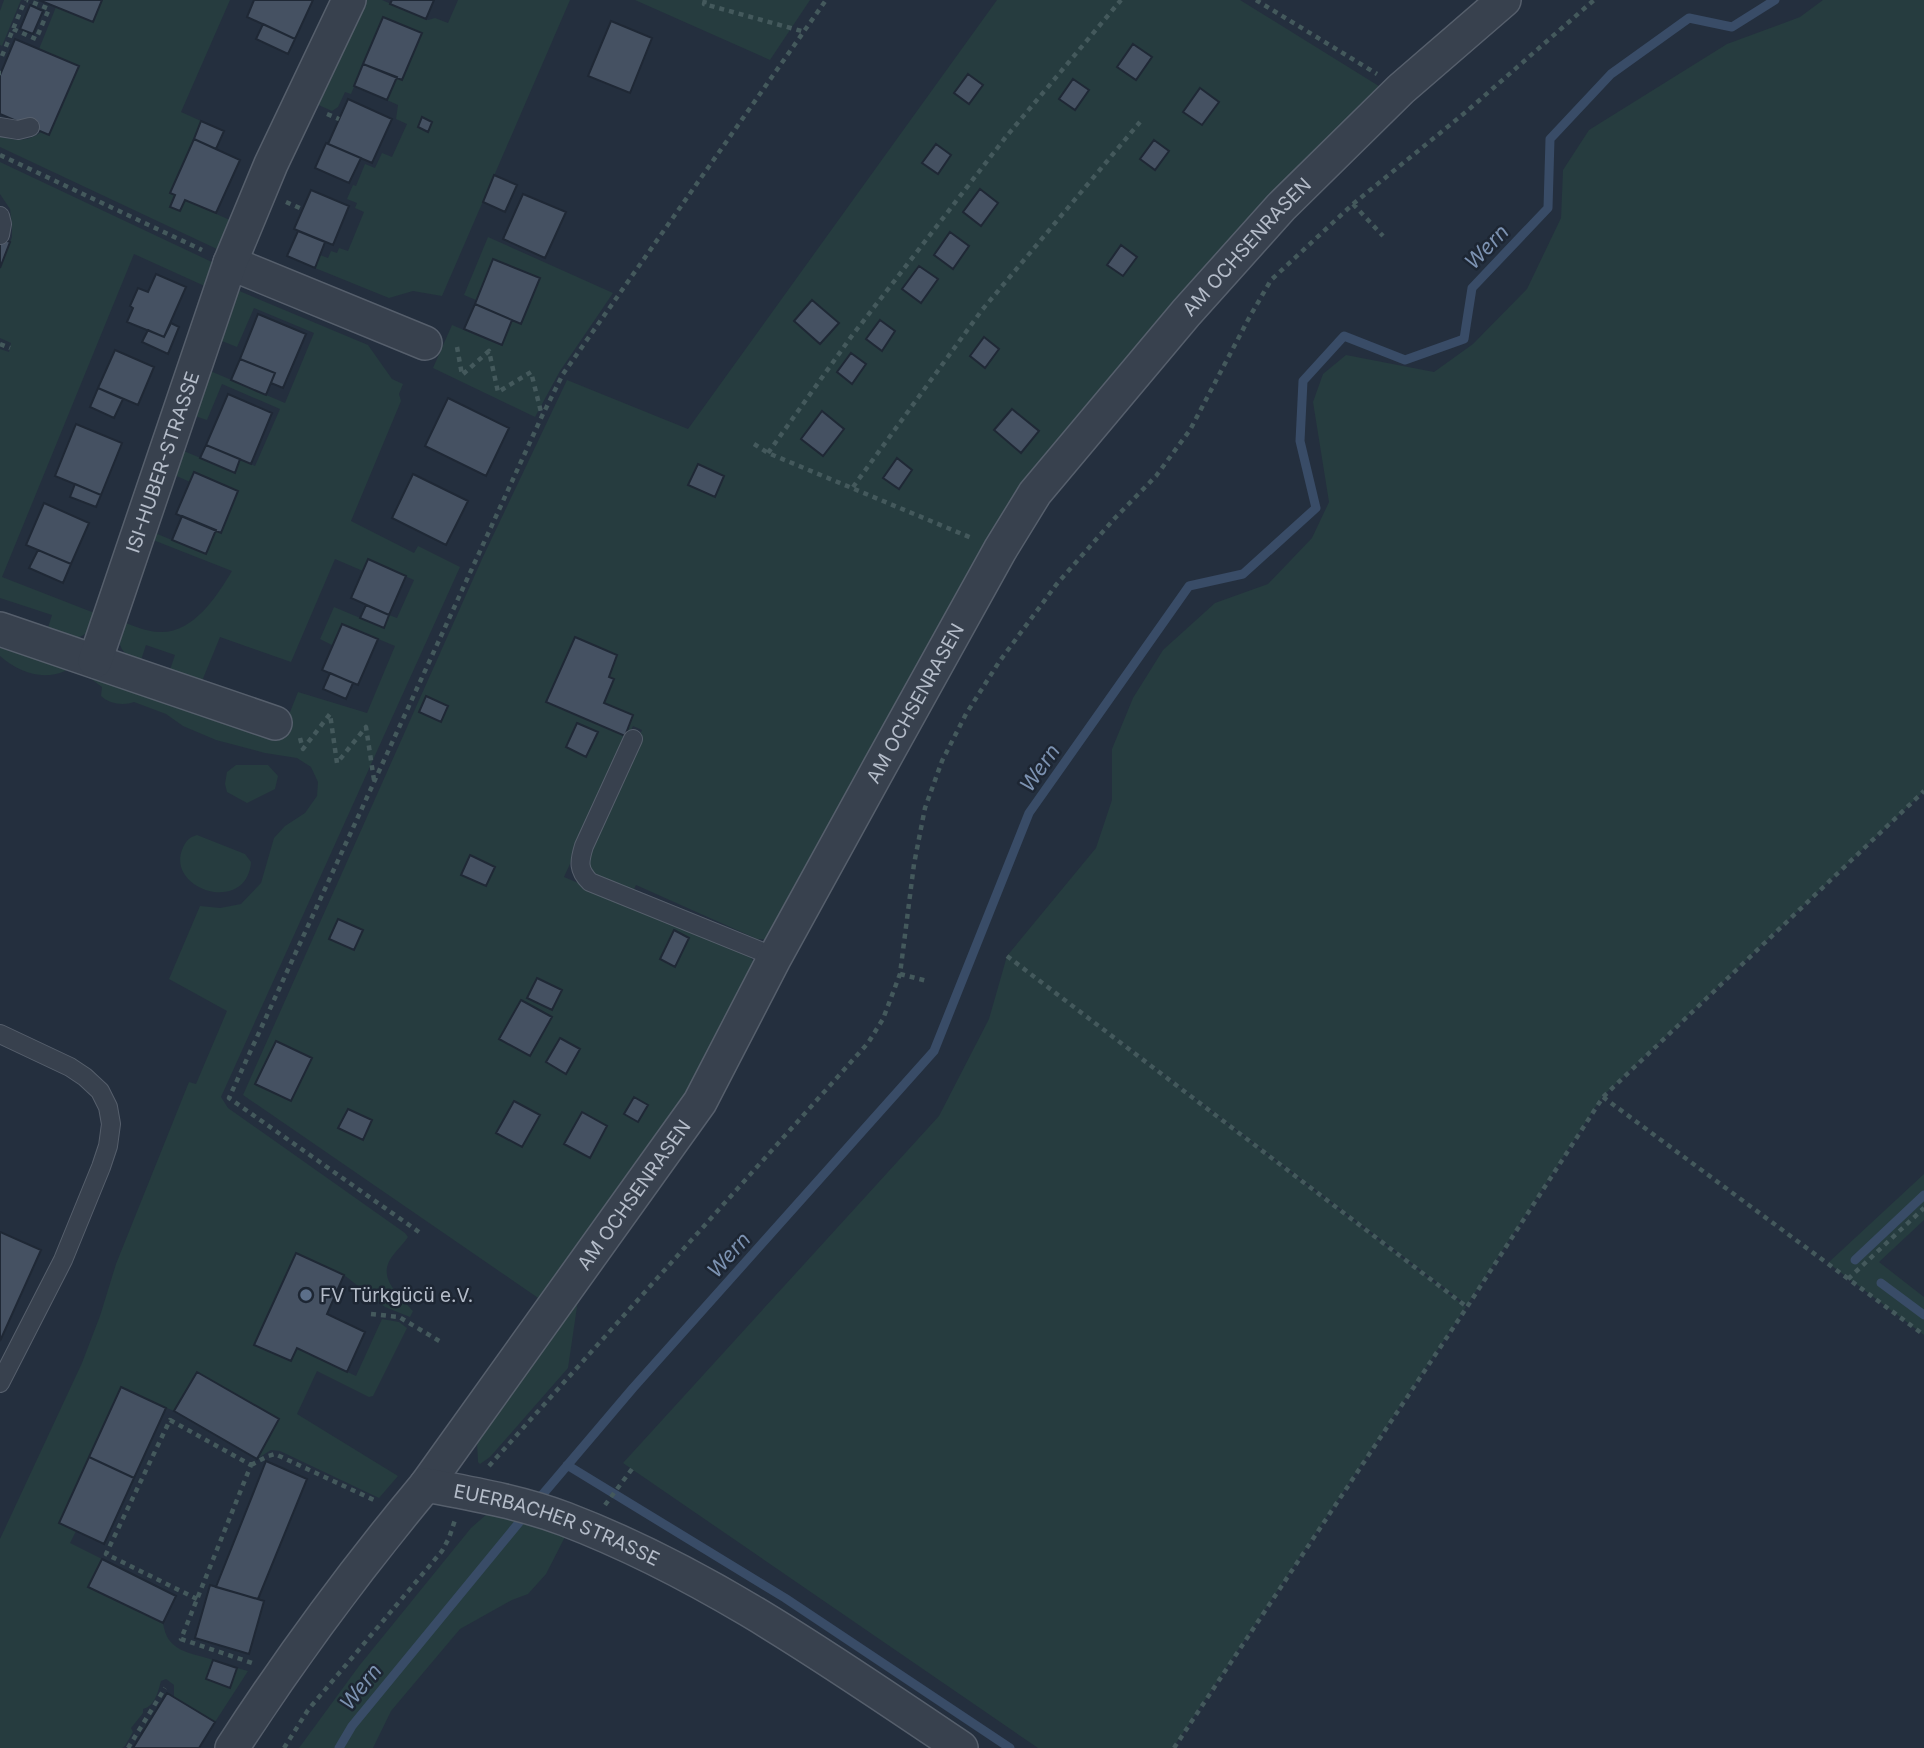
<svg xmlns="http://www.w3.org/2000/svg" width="1924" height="1748" viewBox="0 0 1924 1748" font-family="Inter,sans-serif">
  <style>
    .green { fill: #263c3f }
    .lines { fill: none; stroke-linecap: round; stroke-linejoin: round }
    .stream { stroke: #394c67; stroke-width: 9 }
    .building { fill: #455162; stroke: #1f2835; stroke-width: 2 }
    .lane-casing { stroke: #565f6c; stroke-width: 20 }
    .street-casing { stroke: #565f6c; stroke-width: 36 }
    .path { stroke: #44595c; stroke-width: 4.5; stroke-dasharray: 5 5; stroke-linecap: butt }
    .lane { stroke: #38414e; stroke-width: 18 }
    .street { stroke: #38414e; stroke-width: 33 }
    .service-dot { fill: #5c6f8a; stroke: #1d2633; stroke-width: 2.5 }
    .labels { text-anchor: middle; stroke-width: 5; stroke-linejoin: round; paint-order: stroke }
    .street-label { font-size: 19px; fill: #b4bcc9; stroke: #1d2633 }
    .poi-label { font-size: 19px; fill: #b4bcc9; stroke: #1d2633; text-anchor: start }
    .water-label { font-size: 21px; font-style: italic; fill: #7c92b1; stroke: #1d2633 }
  </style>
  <rect width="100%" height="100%" fill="#242f3e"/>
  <!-- green -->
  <path class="green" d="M 4,0 L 21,0 L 2,46 L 0,45 L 0,11 Z
    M 102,0 L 230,0 L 181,112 L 201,121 L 170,193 L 175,195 L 170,207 L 180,211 L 185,200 L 232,221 L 219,250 L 0,147 L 0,136 C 15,141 28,142 41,132 L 49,135 L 78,67 L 39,49 L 56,7 L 93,22 Z
    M 362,0 L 382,0 L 428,20 L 435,18 L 448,23 L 458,0 L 570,0 L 442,296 L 413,291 L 389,298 L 315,268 L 320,255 L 328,258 L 331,251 L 337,253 L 339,248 L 348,251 L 364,212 L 355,208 L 357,203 L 347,199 L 353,185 L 356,186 L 365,164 L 375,168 L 382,153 L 392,157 L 407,124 L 396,119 L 398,105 L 387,100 L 397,77 L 403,79 L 422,33 L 383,17 L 351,94 L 345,92 L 338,107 L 332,111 L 314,103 Z
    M 635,0 L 810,0 L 770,60 Z
    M 997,0 L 1240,0 L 1382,88 L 1132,353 L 770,940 L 757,939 L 636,885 L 632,893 L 597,879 L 587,864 L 594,842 L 642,730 L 633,726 L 564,877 L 745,953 L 752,959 L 756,967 L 695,1085 L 544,1302 L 243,1095 L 482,559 L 567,380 L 688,429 Z
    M 1823,0 L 1924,0 L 1924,791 L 1602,1097 L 1467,1305 L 1041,981 L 1466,1307 L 1173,1748 L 1038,1748 L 623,1463 L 939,1116 L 989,1019 L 1007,956 L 1096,848 L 1112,800 L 1112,749 L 1133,698 L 1163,650 L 1215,603 L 1268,584 L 1312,538 L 1329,502 L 1313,402 L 1323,374 L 1346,355 L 1434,372 L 1473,344 L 1527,289 L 1561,218 L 1563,170 L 1589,130 L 1727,44 L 1800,17 Z
    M 0,162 L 214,263 L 209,288 L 134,254 L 2,577 L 97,614 L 89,632 L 74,640 L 46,634 L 52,615 L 0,598 L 0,349 L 9,352 L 11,343 L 0,338 L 0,268 L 12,237 L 12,225 L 10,209 L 0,194 Z
    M 488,237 L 613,293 L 560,371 L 535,417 L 433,368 L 452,325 L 502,346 L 512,320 L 522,323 L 540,278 L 493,259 L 476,300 L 464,295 Z
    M 237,290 L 368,345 L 392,379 L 403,384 L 399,394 L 401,401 L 351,521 L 414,553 L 418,546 L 460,567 L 221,1097 L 228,1108 L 405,1233 L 408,1237 C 402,1246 391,1255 388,1264 C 381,1282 403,1299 413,1311 L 410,1317 L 385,1307 L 344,1275 L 297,1253 L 254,1345 L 291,1361 L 297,1348 L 356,1376 L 382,1319 L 399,1322 L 407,1328 L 373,1396 L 369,1397 L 317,1371 L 297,1414 L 398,1476 L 379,1498 L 280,1451 L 271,1450 L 257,1459 L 279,1419 L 197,1372 L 174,1411 L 121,1388 L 59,1523 L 76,1531 L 70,1543 L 102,1559 L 89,1588 L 163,1623 C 167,1652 189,1652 213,1660 L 207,1679 L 230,1687 L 237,1668 L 248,1671 L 215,1722 L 174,1697 L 174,1685 L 166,1679 L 161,1681 C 158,1692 155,1706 143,1709 L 143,1713 L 131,1728 L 133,1732 L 125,1746 L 122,1748 L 0,1748 L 0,1539 L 82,1363 L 100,1316 L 116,1264 L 189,1082 L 196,1084 L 227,1011 L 169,979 L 200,906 L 220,908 L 241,904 L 261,883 L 274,838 L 285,826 L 305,813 L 317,796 L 318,782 L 311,767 L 297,758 L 265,753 L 216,740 L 183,726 L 166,714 L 134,702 C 124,706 109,704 101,696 L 102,687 L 90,678 L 92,673 L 279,740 L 298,692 L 367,713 L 395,646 L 342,624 L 332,645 L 320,639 L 334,607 L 384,628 L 389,615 L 397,618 L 414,580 L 368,560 L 363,571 L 335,559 L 291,662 L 220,637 L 202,681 L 169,673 L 175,655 L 146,645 L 140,663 C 120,652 116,646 121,622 C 133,625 147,632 159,632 C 193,634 217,596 232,571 L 148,538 L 150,531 L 206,554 L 216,530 L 221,532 L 238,491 L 195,472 L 190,482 L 170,473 L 179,449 L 234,472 L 240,459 L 255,466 L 280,409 L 222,384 L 207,420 L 192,415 L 208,370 L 285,403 L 314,333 L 254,308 L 237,347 L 217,339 Z
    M 0,642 L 68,665 L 65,671 C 42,681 18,672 0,656 Z
    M 236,765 L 268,765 L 278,776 L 275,789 L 247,803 L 227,792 L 225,784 L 227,772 Z
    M 197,835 L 245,854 L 251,862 C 247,915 167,890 182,850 C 185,842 189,837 197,835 Z
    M 1924,1174 L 1924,1220 L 1879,1262 L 1924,1297 L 1924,1335 L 1828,1263 Z
    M 579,1293 L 568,1368 L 490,1457 L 480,1464 L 478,1462 L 477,1442 Z
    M 496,1511 L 567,1533 L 546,1574 L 528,1594 L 512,1600 L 460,1629 L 391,1711 L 373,1748 L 299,1748 L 359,1666 L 471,1528 L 487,1514 Z"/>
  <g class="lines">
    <!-- stream -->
    <path class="stream" d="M 1855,1260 L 1924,1195
      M 1881,1283 L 1924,1315
      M 567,1465 L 785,1598 L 1010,1748
      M 537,1501 L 633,1388 L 934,1051 L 1029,813 L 1189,586 L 1243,574 L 1316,508 L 1300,441 L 1303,381 L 1344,336 L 1405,360 L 1464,339 L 1472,288 L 1548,208 L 1550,139 L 1611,74 L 1689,18 L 1732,27 L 1775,0
      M 339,1748 L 352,1726 L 526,1514"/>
  </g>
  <!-- building -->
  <path class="building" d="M 39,0 L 102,0 L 93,22 Z
    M 254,0 L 313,0 L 295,39 L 247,17 Z
    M 392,0 L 434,0 L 426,19 L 390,4 Z
    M 30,5 L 43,11 L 33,34 L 20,29 Z
    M 383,17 L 422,33 L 402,80 L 363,64 Z
    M 611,21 L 652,38 L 630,93 L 588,76 Z
    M 263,24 L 295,39 L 288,54 L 256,39 Z
    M 15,39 L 79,66 L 49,135 L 0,114 L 0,75 Z
    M 1133,44 L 1152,57 L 1136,80 L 1117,67 Z
    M 363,64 L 397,77 L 387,100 L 354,86 Z
    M 968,74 L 983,85 L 969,104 L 954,93 Z
    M 1073,79 L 1089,90 L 1075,110 L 1059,99 Z
    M 1200,88 L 1219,102 L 1202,125 L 1183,112 Z
    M 348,99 L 392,119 L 372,163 L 328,144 Z
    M 422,117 L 432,122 L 428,132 L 418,127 Z
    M 201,121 L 224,131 L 216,149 L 194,139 Z
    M 194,139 L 240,160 L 216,213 L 185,200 L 180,211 L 170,207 L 175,195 L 170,193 Z
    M 1154,140 L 1169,151 L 1155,170 L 1140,159 Z
    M 326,143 L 361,158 L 349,183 L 315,168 Z
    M 936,144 L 951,155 L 938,174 L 922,163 Z
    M 494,175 L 517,185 L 505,212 L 483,202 Z
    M 980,189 L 998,203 L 981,226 L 963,212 Z
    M 311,190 L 349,206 L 333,245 L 294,229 Z
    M 523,194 L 566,212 L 545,258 L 503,239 Z
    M 298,231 L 325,242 L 315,268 L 287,256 Z
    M 950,232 L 969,246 L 953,269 L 934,255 Z
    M 0,238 L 10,242 L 0,268 Z
    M 1121,245 L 1137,257 L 1123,276 L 1107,265 Z
    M 493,259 L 540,278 L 521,324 L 475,304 Z
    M 919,266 L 938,279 L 921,303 L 902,289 Z
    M 156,274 L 186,287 L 164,337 L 127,322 L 133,308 L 130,306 L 138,288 L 148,292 Z
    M 812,300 L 839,323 L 820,344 L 794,321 Z
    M 475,304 L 512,320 L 502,345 L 464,329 Z
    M 258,314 L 306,334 L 283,388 L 271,383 L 275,373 L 240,359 Z
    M 880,320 L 895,331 L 882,351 L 866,339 Z
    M 171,323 L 179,327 L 168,354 L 142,342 L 148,330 L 164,337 Z
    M 984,337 L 999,349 L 985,368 L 970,356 Z
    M 115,350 L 154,367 L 138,405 L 98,388 Z
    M 851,353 L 866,364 L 852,384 L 837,372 Z
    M 240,359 L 275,373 L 266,395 L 231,380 Z
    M 98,388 L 123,399 L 114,418 L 90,407 Z
    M 228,394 L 272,413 L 251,464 L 206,445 Z
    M 448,398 L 509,428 L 486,476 L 425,446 Z
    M 1012,409 L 1039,431 L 1021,453 L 994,430 Z
    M 822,411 L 844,429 L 823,456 L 801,439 Z
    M 76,424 L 122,443 L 101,495 L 55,476 Z
    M 206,445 L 240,459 L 235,473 L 200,458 Z
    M 897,458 L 912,470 L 899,489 L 883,478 Z
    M 698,464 L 724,476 L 715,497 L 688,485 Z
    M 194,472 L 238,491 L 221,533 L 176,514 Z
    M 413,474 L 468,501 L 446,545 L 392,518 Z
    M 75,484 L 101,495 L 96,507 L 70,497 Z
    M 44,503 L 89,523 L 71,564 L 26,545 Z
    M 182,516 L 216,530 L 206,554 L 172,540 Z
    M 38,550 L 71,564 L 63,583 L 29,568 Z
    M 368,559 L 406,576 L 389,615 L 351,598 Z
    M 366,605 L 389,615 L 384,628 L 360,618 Z
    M 342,624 L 378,639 L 358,685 L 322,670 Z
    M 575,637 L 617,655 L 609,677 L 614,679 L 604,703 L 633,715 L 625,736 L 546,702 Z
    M 330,673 L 353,683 L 346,699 L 323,689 Z
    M 426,696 L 448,706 L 441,722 L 419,712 Z
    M 577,723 L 598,732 L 586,757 L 566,747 Z
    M 470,855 L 495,867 L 486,886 L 461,875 Z
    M 338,919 L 363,930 L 354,950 L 329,939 Z
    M 674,930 L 689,938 L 675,967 L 660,959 Z
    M 537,978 L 562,990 L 552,1010 L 527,998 Z
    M 521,1000 L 552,1017 L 530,1056 L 499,1039 Z
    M 560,1038 L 580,1049 L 566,1074 L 546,1062 Z
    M 276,1041 L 312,1058 L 291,1101 L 255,1084 Z
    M 634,1097 L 648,1105 L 638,1122 L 624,1114 Z
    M 514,1101 L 540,1115 L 522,1147 L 496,1133 Z
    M 348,1109 L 372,1120 L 363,1140 L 338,1128 Z
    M 582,1112 L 607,1126 L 590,1158 L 564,1144 Z
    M 0,1232 L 41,1250 L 0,1341 Z
    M 296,1253 L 344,1275 L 327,1314 L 365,1332 L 347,1372 L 297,1348 L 291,1361 L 254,1345 Z
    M 197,1372 L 279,1419 L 257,1459 L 174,1411 Z
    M 121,1387 L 166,1408 L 134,1478 L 89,1457 Z
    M 89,1457 L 134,1478 L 104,1544 L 59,1523 Z
    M 266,1461 L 307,1479 L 258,1599 L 216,1587 Z
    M 102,1559 L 176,1596 L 163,1623 L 88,1587 Z
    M 210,1585 L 264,1601 L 249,1654 L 195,1638 Z
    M 213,1660 L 237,1668 L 230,1688 L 206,1679 Z
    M 167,1693 L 215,1722 L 199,1748 L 133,1748 Z"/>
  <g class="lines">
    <!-- lane casing -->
    <g class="lane-casing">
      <path id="lane" d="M 0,127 L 18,130 L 30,127
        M 0,216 L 2,224 L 0,235
        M 633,739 L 584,846 C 579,862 578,870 590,882 L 775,957
        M 0,1034 L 70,1067 L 85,1077 L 100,1091 L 108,1107 L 111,1124 L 108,1146 L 101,1167 L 63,1260 L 0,1383"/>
    </g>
    <!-- street casing -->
    <g class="street-casing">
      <g id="street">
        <path d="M 230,263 L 425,343"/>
        <path d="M 0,629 L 275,723"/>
        <path id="s1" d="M 95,661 L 230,263 L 271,164 L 349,0"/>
        <path id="s2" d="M 426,1485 L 700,1102 L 775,957 L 879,768 L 1000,550 L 1035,493 L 1186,313 L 1281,207 L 1401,89 L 1504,0"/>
        <path id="s3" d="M 232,1748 C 291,1657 356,1569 426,1485 C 473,1494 520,1502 565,1519 C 709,1574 834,1663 961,1748"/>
      </g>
    </g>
    <!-- path -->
    <path class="path" d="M 705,0 L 704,4 L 805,32
      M 1256,0 L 1377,74
      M 13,29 L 36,39 L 49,9 L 27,0
      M 2,56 L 25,0
      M 0,73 L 1,73
      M 327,114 L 339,119
      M 0,155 L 202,250
      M 286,202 L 302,209
      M 1353,204 L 1383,236
      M 0,344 L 10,348
      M 457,347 L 462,375 L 489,351 L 498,392 L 531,372 L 542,416
      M 754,444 L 768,453 L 974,539
      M 768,453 L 851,337 L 1005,138 L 1121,0
      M 853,487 L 982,310 L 1140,122
      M 300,738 L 303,749 L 330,714 L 337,763 L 366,727 L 374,780
      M 1007,956 L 1467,1307
      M 900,974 L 927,981
      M 1603,1097 L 1924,1335
      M 419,1232 L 229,1098 L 542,416 L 563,374 L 826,0
      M 1848,1279 L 1924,1208
      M 371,1314 L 399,1317 L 441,1342
      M 251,1465 L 268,1456 L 275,1454 L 374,1500
      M 489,1466 L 868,1043 L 883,1019 L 900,974 L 914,864 L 925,808 L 942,761 L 966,714 L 999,662 L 1056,585 L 1115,518 L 1156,476 L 1190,430 L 1249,318 L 1271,280 L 1353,204 L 1467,111 L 1594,0
      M 605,1505 L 632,1469
      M 197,1599 L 106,1554 L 170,1420 L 251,1465 L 181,1639 L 255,1664
      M 128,1748 L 165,1688
      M 284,1748 L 308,1710 L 442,1551 L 449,1538 L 455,1520
      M 1174,1748 L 1467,1307 L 1603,1097 L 1924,791"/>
    <!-- lane -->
    <use href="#lane" class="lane"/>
    <!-- street -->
    <use href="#street" class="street"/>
  </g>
  <!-- markers -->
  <circle class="service-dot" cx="306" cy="1295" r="7"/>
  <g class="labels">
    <!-- street labels -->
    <g class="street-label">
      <text dy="7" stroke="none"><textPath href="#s2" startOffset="1491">AM OCHSENRASEN</textPath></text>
      <text dy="7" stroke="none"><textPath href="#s1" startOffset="210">ISI-HUBER-STRASSE</textPath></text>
      <text dy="7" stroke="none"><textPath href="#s2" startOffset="924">AM OCHSENRASEN</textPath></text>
      <text dy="7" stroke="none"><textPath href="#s2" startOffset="357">AM OCHSENRASEN</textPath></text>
      <text dy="7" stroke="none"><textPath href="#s3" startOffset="464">EUERBACHER STRASSE</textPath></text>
    </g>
    <!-- poi labels -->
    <g class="poi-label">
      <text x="320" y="1302">FV Türkgücü e.V.</text>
    </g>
    <!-- water labels -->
    <g class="water-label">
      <text transform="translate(1487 247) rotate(-46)" y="7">Wern</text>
      <text transform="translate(1040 768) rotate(-55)" y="7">Wern</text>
      <text transform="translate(729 1255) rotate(-48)" y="7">Wern</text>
      <text transform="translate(361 1687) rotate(-51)" y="7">Wern</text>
    </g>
  </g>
</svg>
